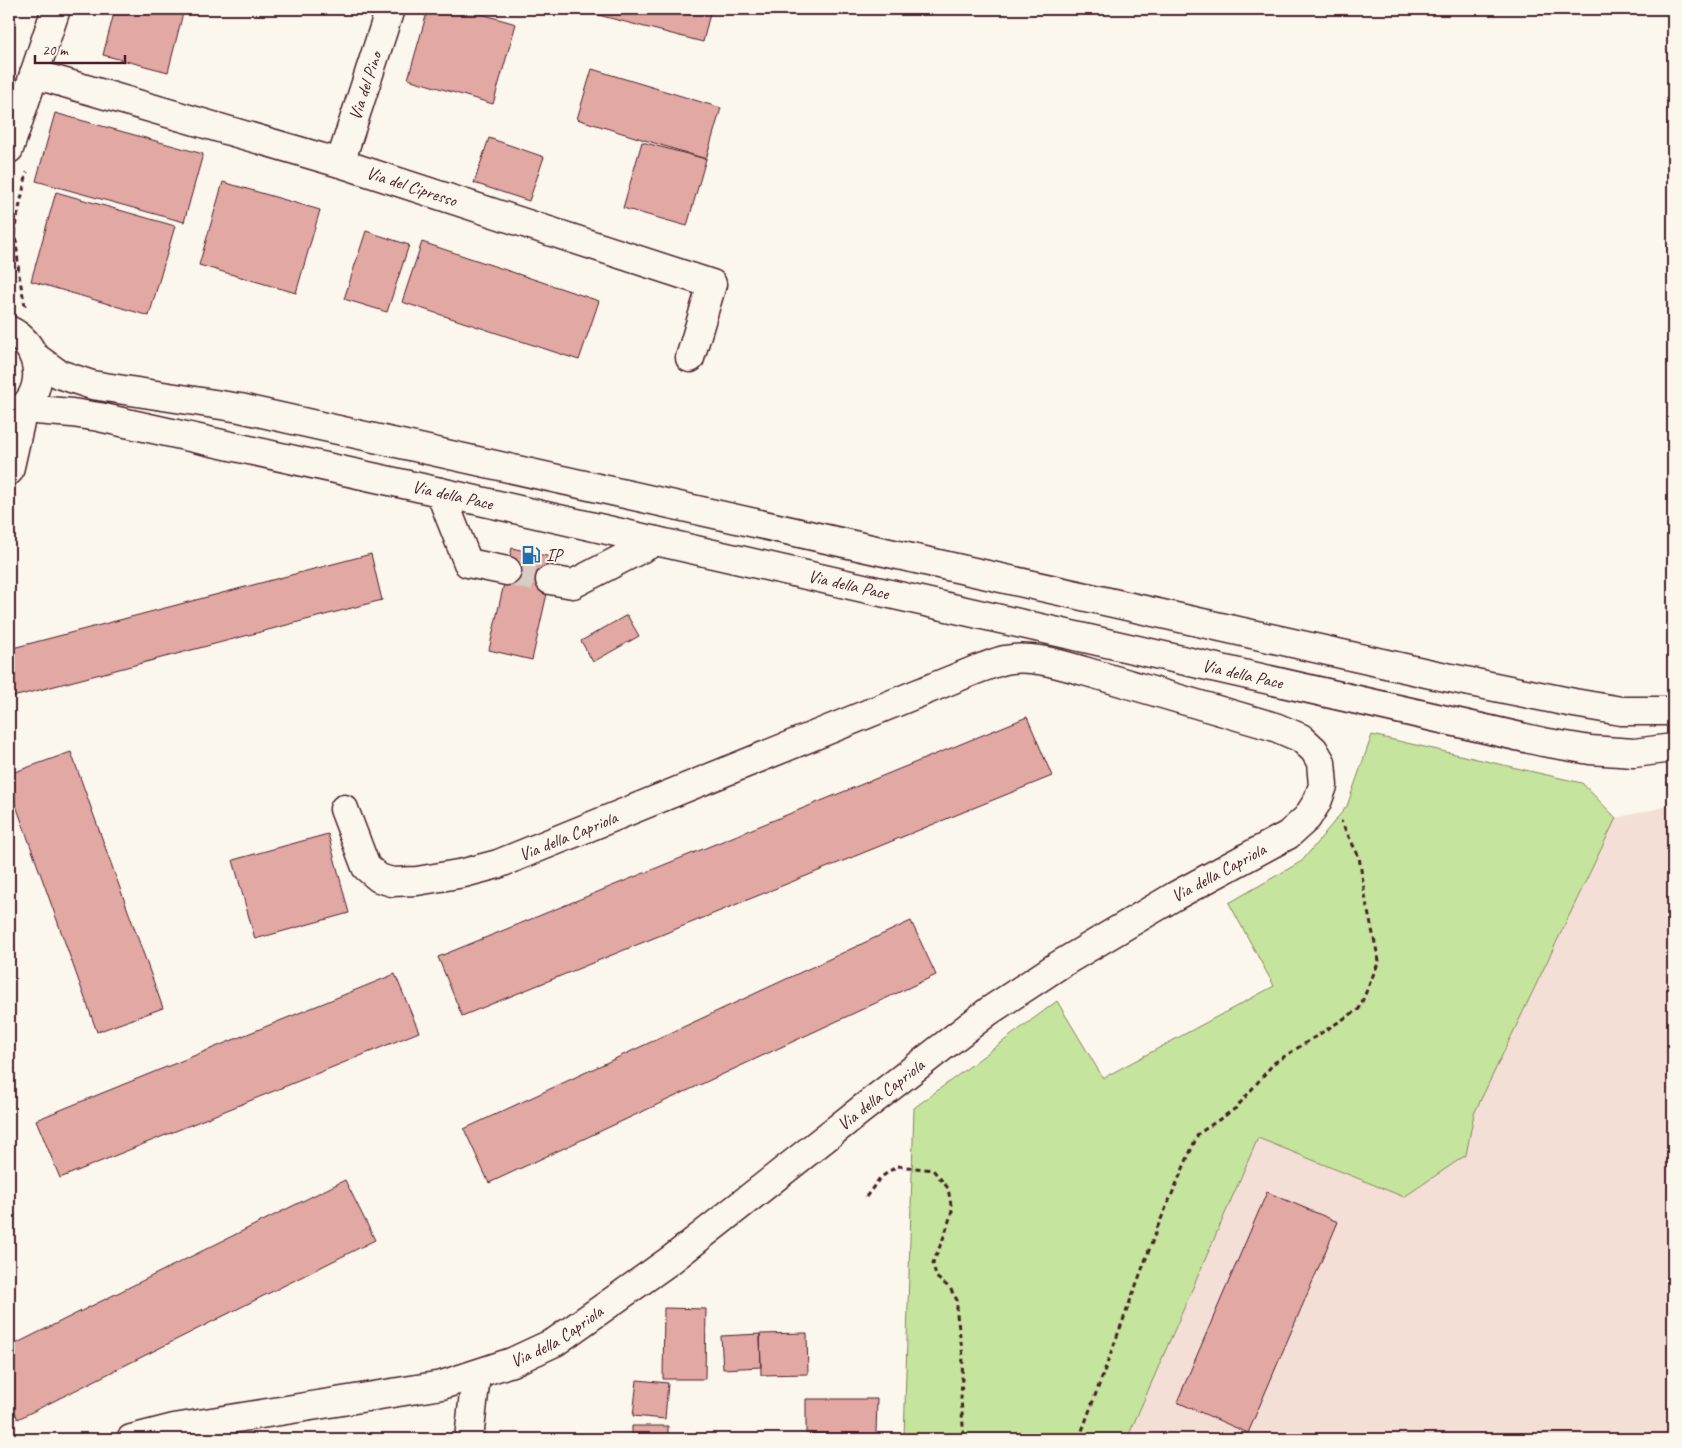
<svg xmlns="http://www.w3.org/2000/svg" width="1682" height="1448" viewBox="0 0 1682 1448" font-family="Caveat,sans-serif">
  <style>
    .built { fill: #f4dfd6 }
    .green { fill: #c5e49d; stroke: #888264 }
    .building { fill: #e2a8a3; stroke: #4a1f2b }
    .lines { fill: none; stroke-linecap: round; stroke-linejoin: round }
    .minor-tunnel { stroke: #d8ccc5; stroke-width: 28; stroke-dasharray: 28 14; stroke-linecap: butt }
    .minor-casing { stroke: #4a1f2b; stroke-width: 31 }
    .path { stroke: #4a1f2b; stroke-width: 3; stroke-dasharray: 5 4; stroke-linecap: butt }
    .minor { stroke: #fbf7ec; stroke-width: 28 }
    .labels { text-anchor: middle; stroke-width: 4; stroke-linejoin: round; paint-order: stroke }
    .street-label { font-size: 18px; fill: #4a1f2b; stroke: #fbf7ec }
    .poi-label { font-size: 18px; fill: #4a1f2b; stroke: #fbf7ec; text-anchor: start }
  </style>
  <rect width="100%" height="100%" fill="#fbf7ec"/>
  <filter id="ink" filterUnits="userSpaceOnUse"><feTurbulence type="fractalNoise" baseFrequency=".02" numOctaves="2"/><feDisplacementMap in="SourceGraphic" scale="10" xChannelSelector="R" yChannelSelector="G"/><feConvolveMatrix kernelMatrix="1 2 1 2 8 2 1 2 1" color-interpolation-filters="sRGB"/></filter>
  <g filter="url(#ink)">
    <!-- built -->
    <path class="built" d="M 1673,805 L 1673,1439 L 1127,1439 L 1258,1138 L 1404,1197 L 1465,1155 L 1474,1114 L 1616,818 Z"/>
    <!-- green -->
    <path class="green" d="M 1372,735 L 1582,783 L 1616,818 L 1474,1114 L 1466,1155 L 1404,1197 L 1258,1138 L 1127,1439 L 904,1439 L 914,1108 L 1057,1001 L 1103,1078 L 1274,986 L 1229,903 L 1302,861 L 1347,806 Z"/>
    <!-- building -->
    <path class="building" d="M 115,9 L 184,9 L 168,72 L 103,55 Z
      M 428,9 L 464,9 L 516,24 L 493,104 L 408,79 Z
      M 575,9 L 711,9 L 703,42 Z
      M 592,69 L 721,108 L 706,159 L 577,119 Z
      M 55,113 L 203,154 L 184,222 L 36,181 Z
      M 489,138 L 544,157 L 529,201 L 474,183 Z
      M 642,142 L 706,159 L 687,226 L 623,208 Z
      M 223,182 L 320,210 L 296,293 L 199,265 Z
      M 56,192 L 175,226 L 149,316 L 31,281 Z
      M 366,231 L 409,245 L 387,312 L 344,299 Z
      M 422,242 L 599,301 L 579,360 L 402,302 Z
      M 512,548 L 555,558 L 532,660 L 489,650 Z
      M 371,554 L 382,600 L 9,698 L 9,649 Z
      M 627,615 L 639,636 L 593,662 L 581,641 Z
      M 1027,717 L 1052,776 L 462,1016 L 438,957 Z
      M 71,752 L 163,1008 L 97,1032 L 9,786 L 9,774 Z
      M 328,834 L 349,913 L 255,939 L 233,860 Z
      M 911,921 L 936,975 L 489,1183 L 464,1129 Z
      M 395,974 L 419,1032 L 60,1178 L 36,1120 Z
      M 345,1180 L 375,1240 L 18,1419 L 9,1401 L 9,1347 Z
      M 1267,1192 L 1338,1222 L 1248,1433 L 1177,1402 Z
      M 664,1308 L 706,1309 L 705,1379 L 663,1379 Z
      M 807,1333 L 808,1374 L 761,1375 L 760,1334 Z
      M 760,1334 L 761,1367 L 723,1369 L 721,1336 Z
      M 637,1380 L 668,1383 L 665,1419 L 633,1416 Z
      M 806,1399 L 877,1399 L 876,1434 L 806,1433 Z
      M 632,1426 L 668,1426 L 668,1439 L 632,1439 Z"/>
    <g class="lines">
      <!-- minor-tunnel -->
      <path class="minor-tunnel" d="M 507,571 L 550,580"/>
      <!-- minor casing -->
      <g class="minor-casing">
        <g id="minor">
          <path id="s1" d="M 34,74 L 340,163 L 712,284 L 690,358"/>
          <path d="M 9,149 L 56,9"/>
          <path id="s2" d="M 340,163 L 390,9"/>
          <path d="M 9,330 C 34,342 45,373 31,398 C 26,406 19,412 11,418"/>
          <path d="M 34,356 L 59,374 L 92,385 L 240,408 L 1431,674 L 1574,703 L 1621,711 L 1673,711"/>
          <path id="s3" d="M 9,471 L 23,409 L 72,413 L 99,417 L 440,492 L 1543,742 L 1590,750 L 1634,753 L 1673,748"/>
          <path d="M 440,492 L 468,563 L 507,571"/>
          <path d="M 550,580 L 573,584 L 656,541"/>
          <path id="s4" d="M 131,1439 L 174,1428 L 442,1385 L 512,1362 L 555,1342 L 672,1259 L 862,1109 L 989,1011 L 1059,965 L 1175,896 L 1288,835 L 1307,818 L 1317,802 L 1323,786 L 1321,762 L 1314,750 L 1301,738 L 1275,727 L 1084,671 C 1059,664 1032,655 1005,660 C 996,662 987,666 978,669 L 498,864 L 464,873 L 417,881 L 392,882 L 379,878 L 366,867 L 344,809"/>
          <path d="M 469,1439 L 476,1375"/>
        </g>
      </g>
      <!-- path -->
      <path class="path" d="M 25,306 L 19,275 L 15,227 L 27,172
        M 866,1197 L 880,1178 L 897,1166 L 933,1170 L 948,1188 L 952,1211 L 945,1234 L 933,1263 L 936,1277 L 950,1288 L 957,1300 L 957,1315 L 963,1356 L 961,1399 L 964,1439
        M 1079,1439 L 1158,1226 L 1198,1134 L 1236,1108 L 1274,1063 L 1359,1009 L 1379,961 L 1367,907 L 1359,857 L 1341,821"/>
      <!-- minor -->
      <use href="#minor" class="minor"/>
    </g>
  </g>
  <!-- icons -->
  <defs>
    <g id="fuel-bare" transform="scale(1.5)"><path d="M-5.5-6h7V0h2V4h1.3V-2.5L3-4.5l.8-.8L6-3V5H2.5V1h-1V6h-7ZM-4.2-4.7v3.2H.2V-4.7Z" fill="#1f6fb2" stroke="#fbf7ec" stroke-width="2.5" paint-order="stroke"/></g>
  </defs>
  <g fill-rule="evenodd">
    <use href="#fuel-bare" x="531" y="555"/>
  </g>
  <g class="labels">
    <!-- street labels -->
    <g class="street-label">
      <text dy="6" stroke="none"><textPath href="#s2" startOffset="81">Via del Pino</textPath></text>
      <text dy="6" stroke="none"><textPath href="#s1" startOffset="394">Via del Cipresso</textPath></text>
      <text dy="6" stroke="none"><textPath href="#s3" startOffset="502">Via della Pace</textPath></text>
      <text dy="6" stroke="none"><textPath href="#s3" startOffset="908">Via della Pace</textPath></text>
      <text dy="6" stroke="none"><textPath href="#s3" startOffset="1312">Via della Pace</textPath></text>
      <text transform="translate(568 836) rotate(-22)" y="6">Via della Capriola</text>
      <text dy="6" stroke="none"><textPath href="#s4" startOffset="1251">Via della Capriola</textPath></text>
      <text dy="6" stroke="none"><textPath href="#s4" startOffset="846">Via della Capriola</textPath></text>
      <text dy="6" stroke="none"><textPath href="#s4" startOffset="441">Via della Capriola</textPath></text>
    </g>
    <!-- poi labels -->
    <g class="poi-label">
      <text x="546" y="561">IP</text>
    </g>
  </g>
  <!-- margin -->
  <rect width="1682" height="1448" fill="none" stroke="#fbf7ec" stroke-width="30"/>
  <rect x="15" y="15" width="1652" height="1418" fill="none" stroke="#4a1f2b" stroke-width="2" filter="url(#ink)"/>
  <!-- scale -->
  <path d="M35 55v8h90v-8" fill="none" stroke="#4a1f2b" stroke-width="2.5"/>
  <text x="42" y="55" font-size="15" fill="#4a1f2b" stroke="#fbf7ec" stroke-width="4" paint-order="stroke">20 m</text>
</svg>
